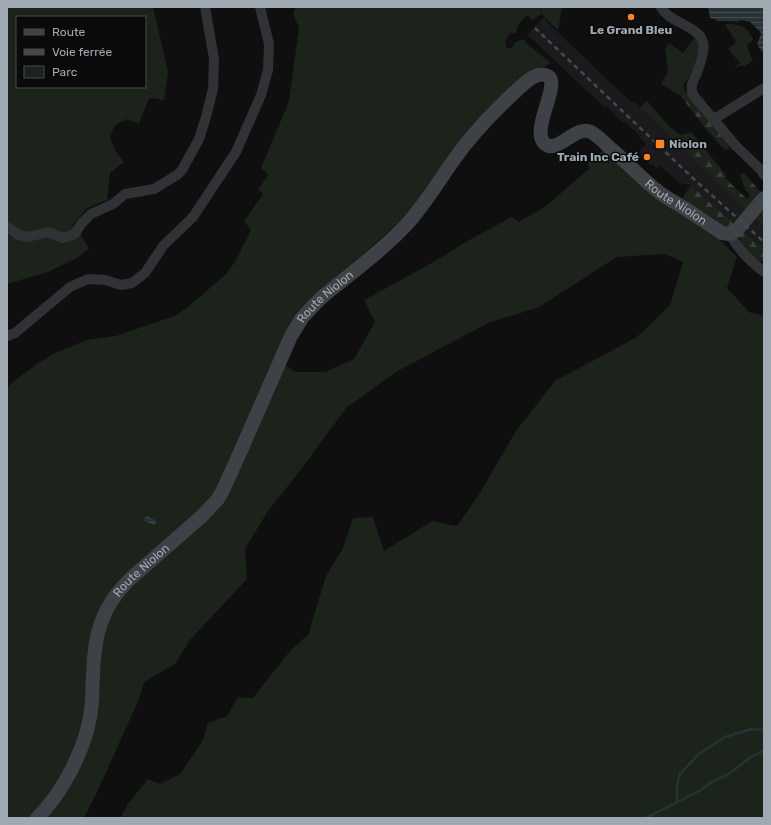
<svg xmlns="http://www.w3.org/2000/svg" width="771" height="825" viewBox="0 0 771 825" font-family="Rubik,sans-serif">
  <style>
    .built { fill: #1b1b1d }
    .green { fill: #1b231b; fill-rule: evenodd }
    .forest { fill: url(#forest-firs) }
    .water { fill: url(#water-rules) }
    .pier { fill: #0f0f10 }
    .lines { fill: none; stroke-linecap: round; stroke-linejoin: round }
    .stream { stroke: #273236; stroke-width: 2.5 }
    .street { stroke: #303236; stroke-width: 10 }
    .secondary { stroke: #3e4146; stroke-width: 14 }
    .rail { stroke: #45484d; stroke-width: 2.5; stroke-dasharray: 5 4; stroke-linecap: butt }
    .poi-dot { fill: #fd851b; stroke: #0a0a0b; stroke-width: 1.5 }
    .labels { text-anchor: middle; stroke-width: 3; stroke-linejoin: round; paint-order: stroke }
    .poi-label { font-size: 12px; font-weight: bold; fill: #9fa9b2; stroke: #0a0a0b }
    .street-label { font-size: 12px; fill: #9fa9b2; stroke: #0a0a0b }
  </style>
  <defs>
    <pattern id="forest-firs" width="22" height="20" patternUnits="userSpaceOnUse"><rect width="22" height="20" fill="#1b231b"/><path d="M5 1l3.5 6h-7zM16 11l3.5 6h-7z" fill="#39403a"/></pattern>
    <pattern id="water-rules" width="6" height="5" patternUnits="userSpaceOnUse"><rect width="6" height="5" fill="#273236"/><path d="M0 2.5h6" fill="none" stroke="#434d51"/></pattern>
  </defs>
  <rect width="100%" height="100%" fill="#0f0f10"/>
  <!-- built -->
  <path class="built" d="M 544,17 L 545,17 L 545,20 L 632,103 L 634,101 L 677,144 L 736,199 L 737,204 L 748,213 L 737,226 L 691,185 L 680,183 L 660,166 L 657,169 L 652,164 L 651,165 L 638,153 L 646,144 L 638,136 L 639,135 L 625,122 L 623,123 L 606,106 L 605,108 L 529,36 L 527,35 Z
    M 753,217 L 764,227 L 764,248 L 742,230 Z"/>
  <!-- green -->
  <path class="green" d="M 7,7 L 153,7 L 168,72 L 164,100 L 149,98 L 139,124 L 127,119 L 114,126 L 110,138 L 116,152 L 124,162 L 110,173 L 107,200 L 87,208 L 72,226 L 81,235 L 89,249 L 77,258 L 48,272 L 7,284 ZM 17,17 L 145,17 L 145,87 L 17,87 Z
    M 296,7 L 562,7 L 558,30 L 544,17 L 542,14 L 532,20 L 527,15 L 518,25 L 516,33 L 510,33 L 507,38 L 505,43 L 507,48 L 512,48 L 515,42 L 524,39 L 528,45 L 550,62 L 547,66 L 531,69 L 472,125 L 453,149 L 406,216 L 361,256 L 313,296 L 290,327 L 277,360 L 296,372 L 325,372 L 354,359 L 375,322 L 364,300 L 432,263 L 464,243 L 512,217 L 519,222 L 546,206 L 590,168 L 587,164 L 605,148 L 718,238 L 737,257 L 727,288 L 749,312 L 764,316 L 764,818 L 120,818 L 128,804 L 148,779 L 160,784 L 180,774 L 203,740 L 208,723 L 227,716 L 238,697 L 253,698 L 270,676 L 291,650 L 308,635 L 326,576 L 343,548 L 353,518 L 373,517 L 384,551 L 432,521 L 457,526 L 480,493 L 516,431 L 555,381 L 637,337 L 670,305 L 683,262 L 665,254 L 617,257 L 539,307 L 488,323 L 396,372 L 346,408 L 296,476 L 268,511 L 245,549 L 247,579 L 190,640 L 175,664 L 144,682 L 139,699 L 98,790 L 84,818 L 7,818 L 7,387 L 18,378 L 37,364 L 53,354 L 87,340 L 116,336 L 174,316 L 188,307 L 225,275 L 235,262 L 251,230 L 244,221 L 263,194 L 258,190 L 268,175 L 261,168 L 289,101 L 299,28 L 293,13 Z
    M 725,24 C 740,24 746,25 753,39 L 752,41 L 747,45 L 751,58 L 753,60 L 745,66 L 739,66 L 735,68 L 735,67 L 740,63 L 728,49 L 736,42 Z
    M 696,36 L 700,48 L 693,70 L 683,86 L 686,92 L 681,96 L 661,84 L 668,72 L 665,49 L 669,43 L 683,53 Z
    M 647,101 L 670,127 L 681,135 L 677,144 L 640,107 Z
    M 744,173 L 753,183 L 745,189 L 740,175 Z
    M 764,203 L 764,227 L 753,217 Z"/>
  <!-- forest -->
  <path class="forest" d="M 686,92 L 704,116 L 728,143 L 729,150 L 724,149 L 704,127 L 681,96 Z
    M 691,132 L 726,175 L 726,179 L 747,199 L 750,196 L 745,189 L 753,183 L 763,196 L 748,213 L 737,204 L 735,199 L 677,144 L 681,135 Z
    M 691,185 L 736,225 L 727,229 L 681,200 Z
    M 742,230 L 764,248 L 764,263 L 751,257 L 742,246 L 739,233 Z"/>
  <!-- water -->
  <path class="water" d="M 708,7 L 764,7 L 764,51 L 762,52 L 757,44 L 761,33 L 750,22 L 718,21 L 715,19 L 710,18 Z
    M 146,516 L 156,520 L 155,524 L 154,525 L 144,521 Z"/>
  <!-- pier -->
  <path class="pier" d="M 741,20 L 750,22 L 761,33 L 757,44 L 756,45 L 759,34 L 749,24 L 741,22 L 738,24 L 721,23 L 720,21 L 738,22 Z"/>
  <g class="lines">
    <!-- stream -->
    <path class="stream" d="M 677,802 L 677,786 L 680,774 L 699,754 L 725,737 L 752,729 L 764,730
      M 646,818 L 699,791 L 713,781 L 727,775 L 751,757 L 764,750"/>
    <!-- street -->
    <path class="street" d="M 661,7 C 669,23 699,26 703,42 C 705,51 701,62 698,70 C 696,77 690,83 692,91 C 692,93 693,95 694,96 L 736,146 L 761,170 L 764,175
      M 714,119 L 764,88
      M 7,227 L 19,235 L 28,237 L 48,232 L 63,238 L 75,234 L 81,224 L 91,214 L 113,204 L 125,194 L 154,189 L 177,175 L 182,170 L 199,139 L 206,117 L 213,89 L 214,59 L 205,7
      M 730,234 C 738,250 750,261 764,272
      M 7,336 L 15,333 L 70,287 L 88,279 L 105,280 L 121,285 L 132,283 L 145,273 L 163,246 L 193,217 L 236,152 L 261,95 L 268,70 L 269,44 L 260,7"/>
    <!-- secondary -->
    <path class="secondary" id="s1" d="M 37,818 C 62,794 84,751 90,717 C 93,703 92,689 93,675 C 94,636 101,607 130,579 L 202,516 L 218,499 L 223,490 L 242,448 L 291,336 L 302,318 L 313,306 L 322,297 C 351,273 382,251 408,223 C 425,204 438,182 453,161 C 471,135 493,112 516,91 C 523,85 534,72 545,75 C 565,79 530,127 544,143 C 557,156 575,124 591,132 C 598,136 604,142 610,148 C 627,162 642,179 660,193 C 667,198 674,202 681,206 C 695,215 708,224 722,233 L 730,234 L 736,231 L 764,198"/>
    <!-- rail -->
    <path class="rail" d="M 535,28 L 697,182 L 764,242"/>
  </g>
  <!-- markers -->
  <g class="poi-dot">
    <circle cx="631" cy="17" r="4"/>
    <rect x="655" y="139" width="10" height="10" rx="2"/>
    <circle cx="647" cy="157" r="4"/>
  </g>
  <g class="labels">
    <!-- poi labels -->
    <g class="poi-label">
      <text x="631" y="34">Le Grand Bleu</text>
      <text x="669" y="148" text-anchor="start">Niolon</text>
      <text x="639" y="161" text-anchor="end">Train Inc Café</text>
    </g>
    <!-- street labels -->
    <g class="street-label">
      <text dy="4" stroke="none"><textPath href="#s1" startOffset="1166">Route Niolon</textPath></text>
      <text dy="4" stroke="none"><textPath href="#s1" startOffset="614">Route Niolon</textPath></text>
      <text dy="4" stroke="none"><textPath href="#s1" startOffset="278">Route Niolon</textPath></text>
    </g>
  </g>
  <!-- border -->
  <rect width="771" height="825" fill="none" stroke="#9fa9b2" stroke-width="16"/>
  <!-- legend -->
  <rect x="16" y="16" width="130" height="72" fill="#0a0a0b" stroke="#464a4e"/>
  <rect x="24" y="29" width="20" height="6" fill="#3e4146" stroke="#464a4e"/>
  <text x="52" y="36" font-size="12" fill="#9fa9b2">Route</text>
  <rect x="24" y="49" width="20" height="6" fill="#45484d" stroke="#464a4e"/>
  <text x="52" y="56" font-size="12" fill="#9fa9b2">Voie ferrée</text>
  <rect x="24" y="66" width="20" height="12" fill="#1b231b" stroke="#464a4e"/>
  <text x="52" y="76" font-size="12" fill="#9fa9b2">Parc</text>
</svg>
